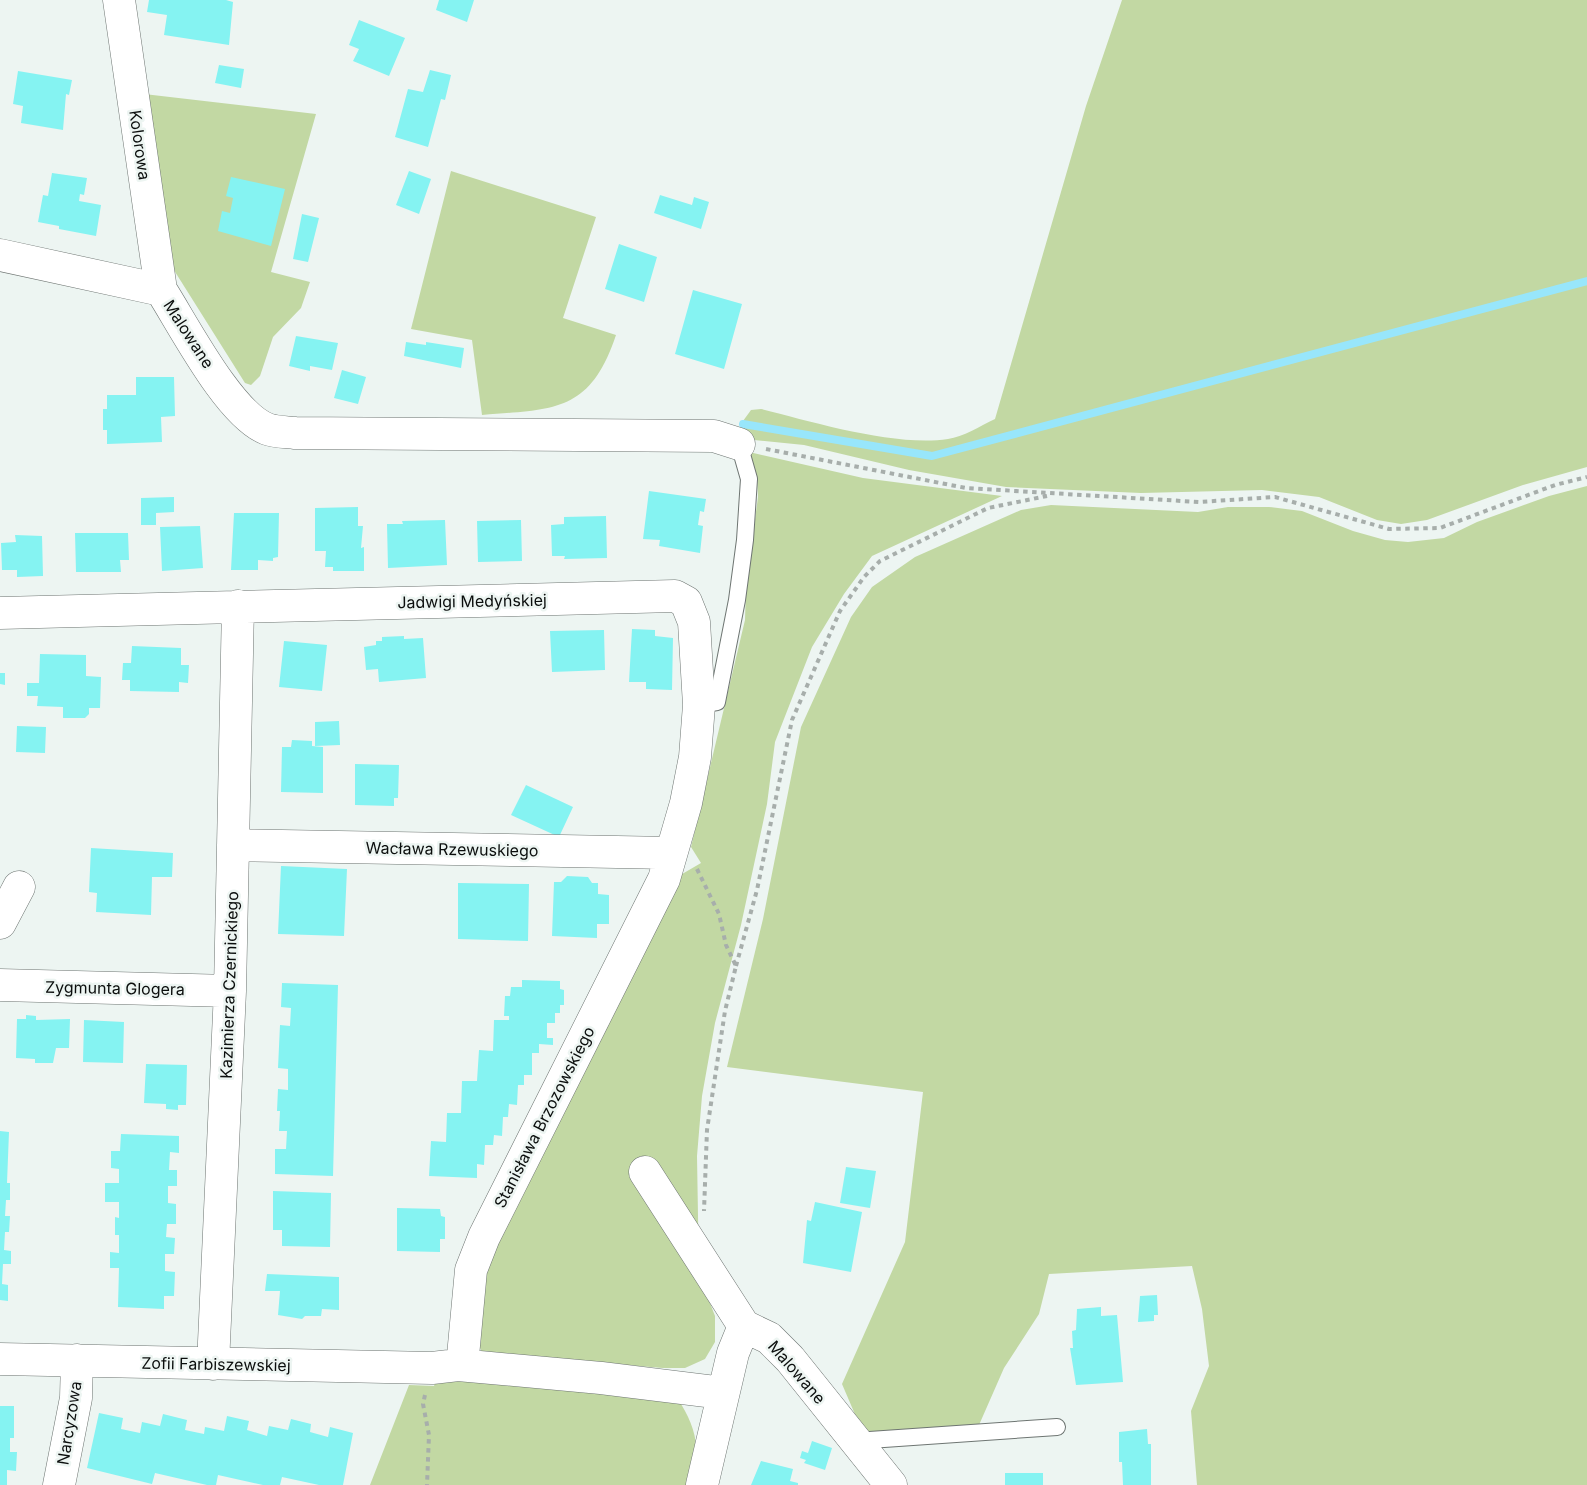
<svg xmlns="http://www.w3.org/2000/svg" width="1587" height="1485" viewBox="0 0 1587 1485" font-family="Inter,sans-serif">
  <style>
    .green { fill: #c2d8a3 }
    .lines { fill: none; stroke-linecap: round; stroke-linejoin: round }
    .stream { stroke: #98e6fb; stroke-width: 8 }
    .building { fill: #85f3f2 }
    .service-casing { stroke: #6e7572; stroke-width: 18 }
    .minor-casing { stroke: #6e7572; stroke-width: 33 }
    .path { stroke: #a7aeab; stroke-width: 4; stroke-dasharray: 4.5 4.5; stroke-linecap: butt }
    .service { stroke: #fff; stroke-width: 16 }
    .minor { stroke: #fff; stroke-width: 32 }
    .labels { text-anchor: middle; stroke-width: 5; stroke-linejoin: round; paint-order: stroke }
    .street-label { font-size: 16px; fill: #0b0e0d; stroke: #edf5f2 }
  </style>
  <rect width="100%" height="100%" fill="#edf5f2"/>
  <!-- green -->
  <path class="green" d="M 1122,0 L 1587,0 L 1587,467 L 1523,485 L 1427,520 L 1401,524 L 1377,520 L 1319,497 L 1262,490 L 1141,493 L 1006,487 L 909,470 L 804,445 L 754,440 L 744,429 L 743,421 L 751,410 L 761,409 C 813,422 895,447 948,439 C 963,437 980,426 995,419 L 1086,106 Z
    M 144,94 L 316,114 L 271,272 L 310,282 L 301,308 L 273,337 L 260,376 L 251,385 L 245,383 L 172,267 L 168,255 L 165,207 Z
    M 451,171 L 596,217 L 563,318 L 616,335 C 590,413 554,409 482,415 L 472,340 L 411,329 Z
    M 749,452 L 863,478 L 1002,496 L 872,556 L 844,594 L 812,647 L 775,742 L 767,804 L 741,925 L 715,1023 L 702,1096 L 697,1156 L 699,1275 L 715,1316 L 715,1342 L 705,1359 L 685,1368 L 663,1368 L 482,1353 L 476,1337 L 484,1262 L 677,877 L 701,863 L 691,847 L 745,620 L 746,586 L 758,497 L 757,477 Z
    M 1587,486 L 1587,1485 L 1197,1485 L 1191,1411 L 1209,1366 L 1202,1309 L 1192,1266 L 1049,1274 L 1039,1314 L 1004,1368 L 979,1425 L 863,1433 L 842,1384 L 905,1242 L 923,1092 L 727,1067 L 763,919 L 801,727 L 851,617 L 872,587 L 915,557 L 1021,510 L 1051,505 L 1198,512 L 1228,507 L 1269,507 L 1302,511 L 1353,531 L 1385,540 L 1408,542 L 1444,538 L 1477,522 L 1549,496 Z
    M 436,1380 L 496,1381 L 658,1398 L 681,1404 C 698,1432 700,1453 692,1485 L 370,1485 L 409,1385 L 434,1386 Z"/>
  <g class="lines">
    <!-- stream -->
    <path class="stream" d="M 743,424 L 932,456 L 1587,281"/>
  </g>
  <!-- building -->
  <path class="building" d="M 149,0 L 226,0 L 233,2 L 229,45 L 164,35 L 167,15 L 147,12 Z
    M 439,0 L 474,0 L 467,22 L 436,10 Z
    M 359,20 L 405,38 L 389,76 L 353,61 L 359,49 L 349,45 Z
    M 219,65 L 244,69 L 241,88 L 215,83 Z
    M 430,70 L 451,75 L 445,100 L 441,99 L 428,147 L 395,137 L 408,89 L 423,92 Z
    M 18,71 L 72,80 L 69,95 L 66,94 L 63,130 L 21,123 L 23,106 L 13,104 Z
    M 409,171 L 431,179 L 419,214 L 396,205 Z
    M 52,173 L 87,178 L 84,195 L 80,194 L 79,201 L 101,205 L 96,236 L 59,229 L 59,226 L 38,222 L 43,195 L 48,196 Z
    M 231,177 L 285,189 L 271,246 L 218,231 L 222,211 L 230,213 L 233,198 L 226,196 Z
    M 660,195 L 692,205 L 694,197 L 709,202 L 701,229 L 654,213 Z
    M 302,214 L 319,218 L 308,262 L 293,259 Z
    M 619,244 L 657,257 L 644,302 L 605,289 Z
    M 693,290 L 742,304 L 724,369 L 675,354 Z
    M 296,336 L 338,343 L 332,370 L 310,366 L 310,371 L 289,366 Z
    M 406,342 L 426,345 L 426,342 L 464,348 L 461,368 L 404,356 Z
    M 342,370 L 366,377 L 358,404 L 334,398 Z
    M 136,377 L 174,377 L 175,416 L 161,417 L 162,442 L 107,444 L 107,430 L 103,430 L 103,409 L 107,409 L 107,395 L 136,395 Z
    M 649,491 L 706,499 L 704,512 L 700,511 L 698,525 L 703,526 L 700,553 L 659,546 L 660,540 L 643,539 Z
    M 174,497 L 174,512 L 156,513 L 156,525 L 141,525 L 141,498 Z
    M 358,507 L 358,526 L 363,526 L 361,548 L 364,547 L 364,571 L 333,571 L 333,567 L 325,567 L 326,551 L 315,551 L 315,508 Z
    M 234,513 L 279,513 L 278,557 L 273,558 L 273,561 L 258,560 L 258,570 L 231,570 Z
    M 606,516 L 607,558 L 564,559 L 565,556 L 552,556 L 551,525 L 564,524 L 564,517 Z
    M 445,520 L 447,565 L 388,568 L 387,524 L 403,524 L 402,521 Z
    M 521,520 L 522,561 L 478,562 L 477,521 Z
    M 200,526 L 203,568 L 162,571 L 160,527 Z
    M 75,533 L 128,533 L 129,560 L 120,560 L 121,572 L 76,572 Z
    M 15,535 L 42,536 L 43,576 L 17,577 L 17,570 L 2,570 L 1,543 L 16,542 Z
    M 632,629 L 655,630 L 655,636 L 673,638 L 672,690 L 646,689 L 646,682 L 629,682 Z
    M 604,630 L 605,670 L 552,672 L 550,631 Z
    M 404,636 L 404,639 L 423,638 L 426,678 L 379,682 L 378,669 L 366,670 L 364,647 L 376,645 L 376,641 L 382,641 L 382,637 Z
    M 284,641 L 327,645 L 322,691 L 279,687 Z
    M 132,646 L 181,648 L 181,665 L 189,665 L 188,683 L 179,682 L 179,692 L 130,691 L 130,680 L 122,680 L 123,663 L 131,663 Z
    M 40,654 L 86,655 L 86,676 L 101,677 L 100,708 L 89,708 L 89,714 L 85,718 L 63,718 L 63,707 L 37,706 L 38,696 L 27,696 L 27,683 L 39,683 Z
    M 0,673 L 5,673 L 5,685 L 0,684 Z
    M 339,721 L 340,745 L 315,746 L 315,722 Z
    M 17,726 L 46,727 L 45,753 L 16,752 Z
    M 292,740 L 312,741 L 312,746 L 323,747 L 323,793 L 281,792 L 282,747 L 291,747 Z
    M 355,764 L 399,765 L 398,798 L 394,798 L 394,806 L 355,805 Z
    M 526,785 L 573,807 L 559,837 L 511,815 Z
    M 91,848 L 173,853 L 172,877 L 152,877 L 151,915 L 96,912 L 97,893 L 89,892 Z
    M 281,866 L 347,869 L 344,936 L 278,934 Z
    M 567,876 L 588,877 L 592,883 L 598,883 L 598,894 L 609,895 L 609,924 L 597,924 L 597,938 L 552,936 L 554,882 L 561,882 Z
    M 458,883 L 529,884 L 528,941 L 458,939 Z
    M 522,980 L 560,981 L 560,989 L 564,990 L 564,1005 L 560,1005 L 560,1013 L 555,1013 L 555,1023 L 547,1023 L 547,1038 L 553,1038 L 553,1045 L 539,1044 L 539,1053 L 532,1053 L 532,1075 L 524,1075 L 524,1085 L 518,1085 L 517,1105 L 509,1104 L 508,1117 L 503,1117 L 502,1136 L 494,1135 L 493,1145 L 485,1145 L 484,1165 L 477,1164 L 477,1178 L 429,1176 L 431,1141 L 446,1142 L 447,1113 L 461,1113 L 462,1081 L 477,1081 L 479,1050 L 493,1051 L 494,1020 L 509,1020 L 509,1016 L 504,1016 L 505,996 L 510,996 L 511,987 L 522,987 Z
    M 282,983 L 338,985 L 333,1176 L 275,1174 L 275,1149 L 286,1149 L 287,1131 L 279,1131 L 280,1111 L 277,1111 L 278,1089 L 288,1090 L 288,1069 L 278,1068 L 280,1025 L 290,1026 L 291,1008 L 281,1007 Z
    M 26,1015 L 36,1016 L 36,1020 L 70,1019 L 69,1048 L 56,1048 L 53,1063 L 35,1063 L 35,1059 L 16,1058 L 17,1019 L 26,1019 Z
    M 84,1020 L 124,1022 L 123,1063 L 83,1062 Z
    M 146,1064 L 187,1065 L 186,1105 L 178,1105 L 178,1110 L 166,1109 L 166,1104 L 144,1103 Z
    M 0,1131 L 9,1132 L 7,1183 L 10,1183 L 10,1200 L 6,1200 L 5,1216 L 10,1216 L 9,1232 L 5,1232 L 4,1250 L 11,1251 L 11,1264 L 3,1264 L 2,1284 L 8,1285 L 8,1301 L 0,1300 Z
    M 121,1134 L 179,1136 L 179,1153 L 170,1152 L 169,1170 L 177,1170 L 177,1186 L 168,1186 L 168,1203 L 176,1204 L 176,1224 L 167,1224 L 166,1237 L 175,1238 L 174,1254 L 165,1254 L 165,1271 L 175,1272 L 174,1296 L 164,1296 L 164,1309 L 118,1307 L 119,1268 L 110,1268 L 110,1252 L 119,1253 L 119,1235 L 115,1235 L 115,1217 L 119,1218 L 119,1202 L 105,1202 L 105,1183 L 119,1183 L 119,1169 L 111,1168 L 111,1151 L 120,1151 Z
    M 846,1167 L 876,1171 L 870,1208 L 840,1203 Z
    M 273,1191 L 331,1193 L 330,1247 L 282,1246 L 282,1230 L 273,1230 Z
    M 815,1202 L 862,1212 L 851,1272 L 803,1263 L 807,1220 L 811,1221 Z
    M 397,1208 L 440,1209 L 441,1216 L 445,1217 L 445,1239 L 440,1239 L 440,1252 L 397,1251 Z
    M 267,1274 L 339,1277 L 339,1310 L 322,1309 L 321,1316 L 305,1316 L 302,1319 L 278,1315 L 280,1291 L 265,1291 Z
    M 1157,1295 L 1158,1315 L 1154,1315 L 1154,1321 L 1138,1322 L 1140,1296 Z
    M 1101,1307 L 1101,1316 L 1117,1315 L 1123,1382 L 1076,1385 L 1070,1348 L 1073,1348 L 1072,1331 L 1076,1330 L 1077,1309 Z
    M 0,1406 L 14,1406 L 14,1438 L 10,1438 L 10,1452 L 17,1452 L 16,1471 L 7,1470 L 7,1485 L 0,1485 Z
    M 99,1413 L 123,1418 L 121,1429 L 140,1433 L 142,1422 L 160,1426 L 163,1414 L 187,1420 L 185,1430 L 204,1434 L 205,1427 L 224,1431 L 227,1416 L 249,1421 L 247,1430 L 267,1436 L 269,1426 L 288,1430 L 291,1419 L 311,1424 L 310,1432 L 328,1437 L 330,1427 L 353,1433 L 343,1485 L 319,1485 L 282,1477 L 280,1485 L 263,1485 L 218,1475 L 216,1485 L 207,1485 L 155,1473 L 152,1484 L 87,1468 Z
    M 1147,1429 L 1148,1444 L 1151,1444 L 1151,1485 L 1123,1485 L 1122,1462 L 1119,1462 L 1119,1432 Z
    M 812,1441 L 832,1448 L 825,1470 L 804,1463 L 806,1460 L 800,1458 L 802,1451 L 808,1453 Z
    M 761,1461 L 793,1469 L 790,1481 L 798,1483 L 798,1485 L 751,1485 Z
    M 1005,1473 L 1043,1473 L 1043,1485 L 1005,1485 Z"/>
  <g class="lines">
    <!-- service casing -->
    <g class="service-casing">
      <path id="service" d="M 699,705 L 717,702 L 737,600 L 745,540 L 749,479 L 739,444
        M 855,1441 L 1057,1427"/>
    </g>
    <!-- minor casing -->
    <g class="minor-casing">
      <path id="minor" d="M 119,0 L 161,290
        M 0,255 L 161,290 C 184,326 229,414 267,429 C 275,432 286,432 295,433 L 714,436 L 739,444
        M 0,613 L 675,596 L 686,602 L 694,622 L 699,705 L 695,757 L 686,803 L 664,879 L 484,1237 L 471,1270 L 463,1356 L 458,1365 L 432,1368 L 0,1359
        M 233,845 L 671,853
        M 0,923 L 19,887
        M 0,985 L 230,991
        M 645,1172 L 744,1326 L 769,1338 L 790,1359 L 891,1485
        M 213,1364 L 230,991 L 238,606
        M 458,1365 L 601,1378 L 723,1393
        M 59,1485 L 76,1398 L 77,1360
        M 702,1485 L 733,1353 L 744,1326"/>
    </g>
    <!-- path -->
    <path class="path" d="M 766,449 L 966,488 L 1199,502 L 1275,497 L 1389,529 L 1440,528 L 1555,485 L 1587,477
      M 697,869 L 719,914 L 726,945 L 736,966 L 725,1011 L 707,1130 L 704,1211
      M 736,966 L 757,890 L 792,720 L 840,611 L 864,577 L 880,561 L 988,508 L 1047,496
      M 425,1395 L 423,1404 L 429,1435 L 427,1485"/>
    <!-- service -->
    <use href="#service" class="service"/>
    <!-- minor -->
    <use href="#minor" class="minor"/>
  </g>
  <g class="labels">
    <!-- street labels -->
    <g class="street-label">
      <text transform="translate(140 145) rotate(82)" y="6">Kolorowa</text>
      <text transform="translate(189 334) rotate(57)" y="6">Malowane</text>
      <text transform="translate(472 601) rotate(-1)" y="6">Jadwigi Medyńskiej</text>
      <text transform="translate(452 849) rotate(1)" y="6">Wacława Rzewuskiego</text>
      <text transform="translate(229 985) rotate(-88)" y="6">Kazimierza Czernickiego</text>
      <text transform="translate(115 988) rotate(1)" y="6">Zygmunta Glogera</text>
      <text transform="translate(544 1117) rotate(-63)" y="6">Stanisława Brzozowskiego</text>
      <text transform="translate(216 1364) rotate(1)" y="6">Zofii Farbiszewskiej</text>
      <text transform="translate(797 1372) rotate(49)" y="6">Malowane</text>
      <text transform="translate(69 1423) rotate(-81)" y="6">Narcyzowa</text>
    </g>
  </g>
</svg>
